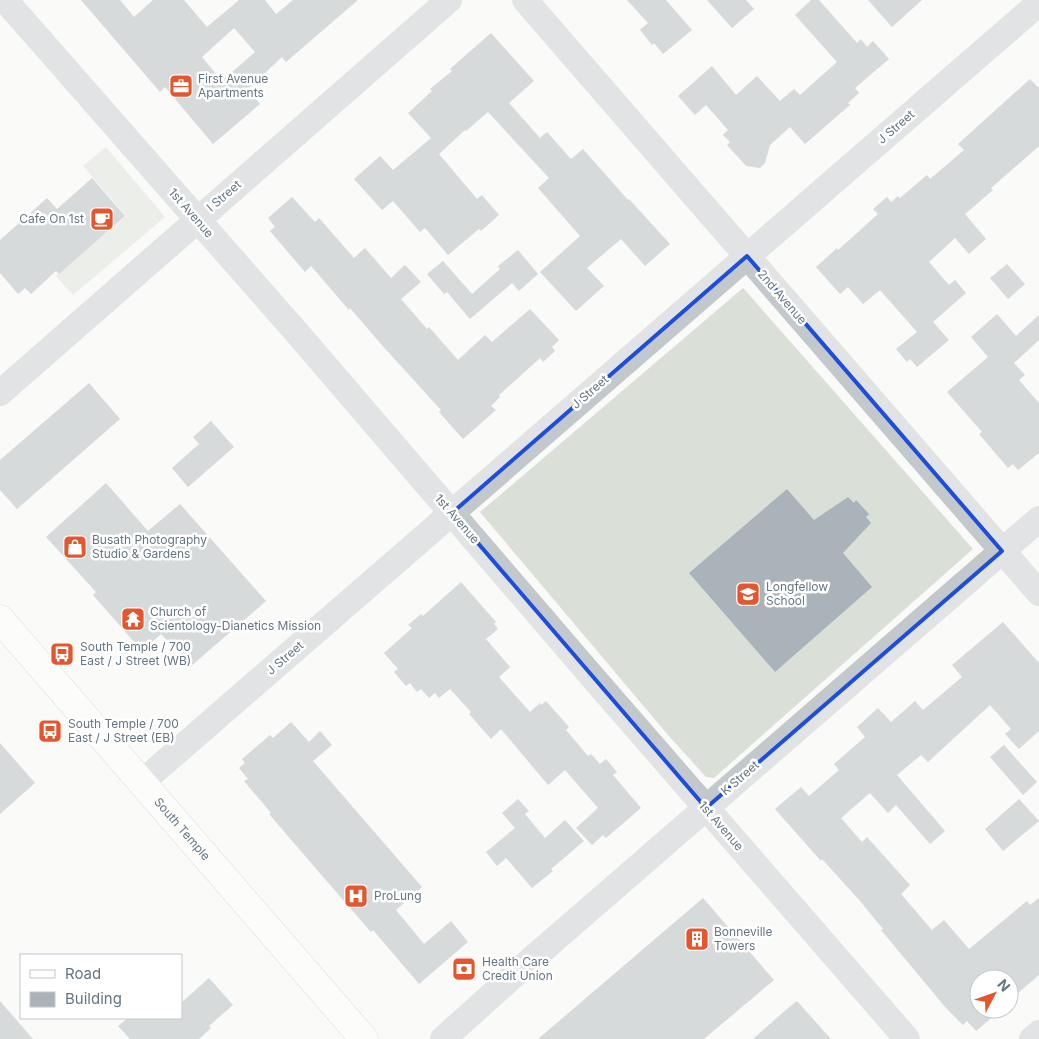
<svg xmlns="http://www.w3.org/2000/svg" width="1039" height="1039" viewBox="0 0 1039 1039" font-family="Inter,sans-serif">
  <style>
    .grass { fill: #dadfd7 }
    .building { fill: #aab3b9; fill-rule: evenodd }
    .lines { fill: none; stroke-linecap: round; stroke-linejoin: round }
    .major-casing { stroke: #b5babe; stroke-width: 29 }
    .minor { stroke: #c3c8cc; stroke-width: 26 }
    .major { stroke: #fff; stroke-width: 28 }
    .marked { fill: none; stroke: #1d4ed8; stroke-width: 4; stroke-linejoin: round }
    .labels { text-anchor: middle; stroke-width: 5; stroke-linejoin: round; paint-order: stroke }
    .poi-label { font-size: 12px; fill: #657683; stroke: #fff; text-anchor: start }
    .street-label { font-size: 12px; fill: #657683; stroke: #fff }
  </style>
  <rect width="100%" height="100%" fill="#fafaf8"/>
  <!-- grass -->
  <path class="grass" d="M 106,147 L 165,217 L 73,295 L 56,276 L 126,216 L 83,166 Z
    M 743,288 L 973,549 L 714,778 L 706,777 L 668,735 L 480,512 Z"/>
  <!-- building -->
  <path class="building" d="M 81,0 L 120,0 L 134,17 L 153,0 L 184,0 L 207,27 L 239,0 L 265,0 L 276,14 L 293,0 L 358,0 L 286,62 L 282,57 L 248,89 L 260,104 L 213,144 L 165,87 L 160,92 ZM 234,28 L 255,52 L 222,81 L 202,57 Z
    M 627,0 L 666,0 L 692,30 L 663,54 L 654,43 L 652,45 L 640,30 L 648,23 Z
    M 707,0 L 746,0 L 754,9 L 732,28 Z
    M 811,0 L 819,0 L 857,43 L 861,39 L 867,47 L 873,41 L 889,59 L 855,88 L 859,93 L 848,103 L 850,105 L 805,144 L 790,127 L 770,145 L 765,163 L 760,168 L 746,166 L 727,145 L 730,142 L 723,135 L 728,130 L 706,105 L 695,115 L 678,96 L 712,66 L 736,95 L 757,76 L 780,101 L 794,89 L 800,95 L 837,62 L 795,15 Z
    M 868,0 L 922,0 L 892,27 Z
    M 491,33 L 534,81 L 509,103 L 540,138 L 547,132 L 571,159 L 583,149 L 628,200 L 629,199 L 670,244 L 645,266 L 621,239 L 587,268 L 604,286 L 576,311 L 540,272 L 580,236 L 538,188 L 549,178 L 488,112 L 466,131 L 465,130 L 439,154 L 477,199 L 482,195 L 499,215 L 481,231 L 479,229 L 448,255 L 425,228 L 420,232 L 393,201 L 382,210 L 354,179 L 380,156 L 393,170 L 431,138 L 408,113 L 432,91 L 430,89 L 452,71 L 450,69 Z
    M 1030,79 L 1039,88 L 1039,146 L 991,188 L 993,190 L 965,214 L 986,239 L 969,254 L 955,238 L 929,262 L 949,285 L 955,280 L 966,293 L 933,322 L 949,340 L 917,367 L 910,359 L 907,362 L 896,349 L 917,332 L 880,290 L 863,304 L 848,287 L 840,294 L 816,267 L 837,248 L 838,250 L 878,214 L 873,209 L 887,197 L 891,202 L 898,196 L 900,198 L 927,175 L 930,179 L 964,150 L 958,144 Z
    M 92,178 L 125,216 L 59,274 L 56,271 L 31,294 L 25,288 L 18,294 L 0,273 L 0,240 L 47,198 L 57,209 Z
    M 292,197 L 315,222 L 319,218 L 354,258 L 365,248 L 391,278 L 405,265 L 421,282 L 401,299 L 427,329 L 429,327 L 458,360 L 485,335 L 492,342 L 530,309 L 559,340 L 552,347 L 555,351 L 543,362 L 540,358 L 499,395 L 500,397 L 491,406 L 496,410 L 463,439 L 439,412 L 441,410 L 380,343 L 350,308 L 349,310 L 311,266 L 305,272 L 270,231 L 275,227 L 268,218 Z
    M 518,250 L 538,274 L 519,291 L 512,283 L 470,319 L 447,292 L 444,294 L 427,274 L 443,261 L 472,294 L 500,269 L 498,266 Z
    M 1007,264 L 1025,284 L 1008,299 L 990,278 Z
    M 997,314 L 1016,336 L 1039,315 L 1039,340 L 1014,363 L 1025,375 L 1019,380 L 1039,403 L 1039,453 L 1018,470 L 1013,464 L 1008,468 L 979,434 L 982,432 L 947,392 L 988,357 L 971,337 Z
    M 89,383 L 120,419 L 17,509 L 0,490 L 0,460 Z
    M 211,421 L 234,447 L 188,487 L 172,468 L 199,444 L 193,437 Z
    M 106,483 L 148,531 L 180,504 L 266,601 L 190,667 L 161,634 L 142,651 L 93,595 L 96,592 L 46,537 Z
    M 787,489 L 814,520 L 848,497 L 854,503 L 856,500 L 869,514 L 866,517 L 871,523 L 843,553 L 872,587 L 775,672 L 689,573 Z
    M 461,582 L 496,622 L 494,624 L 498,629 L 486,639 L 510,667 L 499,677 L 530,712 L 540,703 L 541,705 L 546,701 L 569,727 L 566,730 L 588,756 L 591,754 L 600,764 L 606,759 L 617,772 L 613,775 L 641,808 L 606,838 L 603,835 L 592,845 L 576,828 L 598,808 L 565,770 L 548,785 L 501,729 L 491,739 L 469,714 L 471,712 L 450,689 L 439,698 L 435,693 L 429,698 L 421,689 L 417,692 L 410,683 L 406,686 L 394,672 L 398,669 L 384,653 L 412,628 L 408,625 L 421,614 L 423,616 Z
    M 1003,622 L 1039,663 L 1039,731 L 1019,749 L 1005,734 L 1011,729 L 990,705 L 928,762 L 921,755 L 897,775 L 945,831 L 930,844 L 896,805 L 888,813 L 870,793 L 841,818 L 862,842 L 867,837 L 910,885 L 901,894 L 932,930 L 944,920 L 969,949 L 1027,901 L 1030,905 L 1039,898 L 1039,975 L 1009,1001 L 1009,979 L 979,979 L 979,1009 L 1002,1009 L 976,1031 L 967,1021 L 963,1025 L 946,1008 L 881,930 L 883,929 L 860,901 L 822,859 L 821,861 L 775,809 L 801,787 L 809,796 L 839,770 L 834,764 L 865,737 L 857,727 L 878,708 L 891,722 L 915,701 L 923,710 L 962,677 L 952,665 Z
    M 291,722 L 309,742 L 320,731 L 332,745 L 313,761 L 422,887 L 396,910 L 424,944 L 451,921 L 468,942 L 419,984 L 373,930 L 371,932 L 318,871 L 269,814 L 271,813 L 244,781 L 248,779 L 239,768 L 245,763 L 242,759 L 270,735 L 273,738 Z
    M 0,743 L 35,783 L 0,814 Z
    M 1004,745 L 1037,782 L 1023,795 L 990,757 Z
    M 518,799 L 529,811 L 525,814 L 545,838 L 565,820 L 584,841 L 551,869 L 553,871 L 532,888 L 506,858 L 497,866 L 486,852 L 515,828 L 502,813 Z
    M 1019,799 L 1039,821 L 1003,851 L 985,829 Z
    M 703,898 L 774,980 L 704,1039 L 538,1039 Z
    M 209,978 L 233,1005 L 209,1026 L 211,1028 L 199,1039 L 130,1039 L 118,1026 L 128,1018 L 181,1018 L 181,1003 Z
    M 0,1001 L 33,1039 L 0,1039 Z
    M 797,1001 L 831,1039 L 753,1039 L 788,1008 Z"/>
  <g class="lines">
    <!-- major casing -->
    <g class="major-casing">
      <g id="major">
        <path id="s1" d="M 0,619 L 364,1039"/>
      </g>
    </g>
    <!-- minor -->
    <path class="minor" d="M 5,0 L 298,334 L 589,673 L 907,1039
      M 525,0 L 1039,593
      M 0,393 L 449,0
      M 142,782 L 1039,3
      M 443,1039 L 532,959 L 1039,519
      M 1032,1039 L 1039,1033"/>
    <!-- major -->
    <use href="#major" class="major"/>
  </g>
  <!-- marked area -->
  <path d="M0 0H1039V1039H0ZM 747,256 L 1002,551 L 706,808 L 452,513 Z" fill="#fafaf8" fill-opacity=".55" fill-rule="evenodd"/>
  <path class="marked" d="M 747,256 L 1002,551 L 706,808 L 452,513 Z"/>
  <!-- icons -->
  <defs>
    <g id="office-square" transform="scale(1.25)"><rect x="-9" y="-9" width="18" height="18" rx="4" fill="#e4572e" stroke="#fff"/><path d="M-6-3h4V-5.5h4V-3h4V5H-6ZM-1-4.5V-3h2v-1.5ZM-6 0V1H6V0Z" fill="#fff"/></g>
    <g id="cafe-square" transform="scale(1.25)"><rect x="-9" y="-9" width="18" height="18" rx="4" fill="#e4572e" stroke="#fff"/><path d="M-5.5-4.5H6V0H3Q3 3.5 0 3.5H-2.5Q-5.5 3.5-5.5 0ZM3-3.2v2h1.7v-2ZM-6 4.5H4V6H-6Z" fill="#fff"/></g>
    <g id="shop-square" transform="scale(1.25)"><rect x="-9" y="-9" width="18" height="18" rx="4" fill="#e4572e" stroke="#fff"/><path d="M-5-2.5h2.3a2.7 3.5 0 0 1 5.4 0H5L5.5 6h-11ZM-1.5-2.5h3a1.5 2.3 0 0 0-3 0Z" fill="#fff"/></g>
    <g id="school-square" transform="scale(1.25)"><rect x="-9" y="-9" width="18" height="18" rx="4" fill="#e4572e" stroke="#fff"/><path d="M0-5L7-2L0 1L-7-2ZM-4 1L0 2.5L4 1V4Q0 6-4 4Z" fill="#fff"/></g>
    <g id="temple-square" transform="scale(1.25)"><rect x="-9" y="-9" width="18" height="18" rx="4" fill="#e4572e" stroke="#fff"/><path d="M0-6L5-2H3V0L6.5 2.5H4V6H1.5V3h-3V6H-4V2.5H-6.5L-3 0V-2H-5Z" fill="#fff"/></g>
    <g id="bus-square" transform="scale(1.25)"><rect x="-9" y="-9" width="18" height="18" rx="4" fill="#e4572e" stroke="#fff"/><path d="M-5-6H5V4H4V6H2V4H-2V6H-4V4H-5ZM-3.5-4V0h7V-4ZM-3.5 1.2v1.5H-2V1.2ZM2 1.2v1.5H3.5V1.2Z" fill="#fff"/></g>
    <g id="hospital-square" transform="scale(1.25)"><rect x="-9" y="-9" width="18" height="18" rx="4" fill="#e4572e" stroke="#fff"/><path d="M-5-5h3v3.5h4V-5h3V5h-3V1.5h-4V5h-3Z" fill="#fff"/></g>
    <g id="building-square" transform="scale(1.25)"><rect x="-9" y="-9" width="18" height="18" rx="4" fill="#e4572e" stroke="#fff"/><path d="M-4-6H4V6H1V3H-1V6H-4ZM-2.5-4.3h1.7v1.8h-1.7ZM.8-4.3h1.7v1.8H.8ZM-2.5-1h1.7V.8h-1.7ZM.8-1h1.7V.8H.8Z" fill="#fff"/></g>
    <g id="bank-square" transform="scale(1.25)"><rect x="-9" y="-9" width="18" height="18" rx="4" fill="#e4572e" stroke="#fff"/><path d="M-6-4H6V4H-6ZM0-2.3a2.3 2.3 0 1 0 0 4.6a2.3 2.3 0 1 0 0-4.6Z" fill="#fff"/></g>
  </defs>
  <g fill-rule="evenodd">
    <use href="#office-square" x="181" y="86"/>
    <use href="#cafe-square" x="102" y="219"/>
    <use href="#shop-square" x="75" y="547"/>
    <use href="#school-square" x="748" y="594"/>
    <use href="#temple-square" x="133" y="619"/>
    <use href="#bus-square" x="62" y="654"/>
    <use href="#bus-square" x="50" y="731"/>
    <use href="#hospital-square" x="356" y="896"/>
    <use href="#building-square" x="697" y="939"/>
    <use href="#bank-square" x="464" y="969"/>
  </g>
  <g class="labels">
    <!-- poi labels -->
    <g class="poi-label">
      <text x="198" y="83">First Avenue<tspan x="198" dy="14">Apartments</tspan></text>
      <text x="84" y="223" text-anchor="end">Cafe On 1st</text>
      <text x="92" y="544">Busath Photography<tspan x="92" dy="14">Studio &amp; Gardens</tspan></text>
      <text x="766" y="591">Longfellow<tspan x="766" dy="14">School</tspan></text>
      <text x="150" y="616">Church of<tspan x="150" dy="14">Scientology-Dianetics Mission</tspan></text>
      <text x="80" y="651">South Temple / 700<tspan x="80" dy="14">East / J Street (WB)</tspan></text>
      <text x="68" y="728">South Temple / 700<tspan x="68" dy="14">East / J Street (EB)</tspan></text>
      <text x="374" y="900">ProLung</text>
      <text x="714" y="936">Bonneville<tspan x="714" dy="14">Towers</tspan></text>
      <text x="482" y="966">Health Care<tspan x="482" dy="14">Credit Union</tspan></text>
    </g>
    <!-- street labels -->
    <g class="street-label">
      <text transform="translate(896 127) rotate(-41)" y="4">J Street</text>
      <text transform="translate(224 196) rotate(-41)" y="4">I Street</text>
      <text transform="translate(191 213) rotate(49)" y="4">1st Avenue</text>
      <text transform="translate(782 297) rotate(49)" y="4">2nd Avenue</text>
      <text transform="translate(590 392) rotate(-41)" y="4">J Street</text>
      <text transform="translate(457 519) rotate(49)" y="4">1st Avenue</text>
      <text transform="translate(285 658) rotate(-41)" y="4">J Street</text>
      <text transform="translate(740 778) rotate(-41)" y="4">K Street</text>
      <text transform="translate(721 826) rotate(49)" y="4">1st Avenue</text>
      <text dy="4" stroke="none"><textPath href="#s1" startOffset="278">South Temple</textPath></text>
    </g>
  </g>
  <!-- legend -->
  <rect x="20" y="954" width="162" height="65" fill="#ffffff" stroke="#c1c8cd"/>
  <rect x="30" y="970" width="25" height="8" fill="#ffffff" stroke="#c1c8cd"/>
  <text x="65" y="979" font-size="15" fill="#657683">Road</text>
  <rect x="30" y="992" width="25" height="15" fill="#aab3b9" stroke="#c1c8cd"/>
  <text x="65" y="1004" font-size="15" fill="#657683">Building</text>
  <!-- north arrow -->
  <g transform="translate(994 994) rotate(49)"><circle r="24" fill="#ffffff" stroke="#c1c8cd"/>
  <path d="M0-4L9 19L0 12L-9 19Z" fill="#e4572e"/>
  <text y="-8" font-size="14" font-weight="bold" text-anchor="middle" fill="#657683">N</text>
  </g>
</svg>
